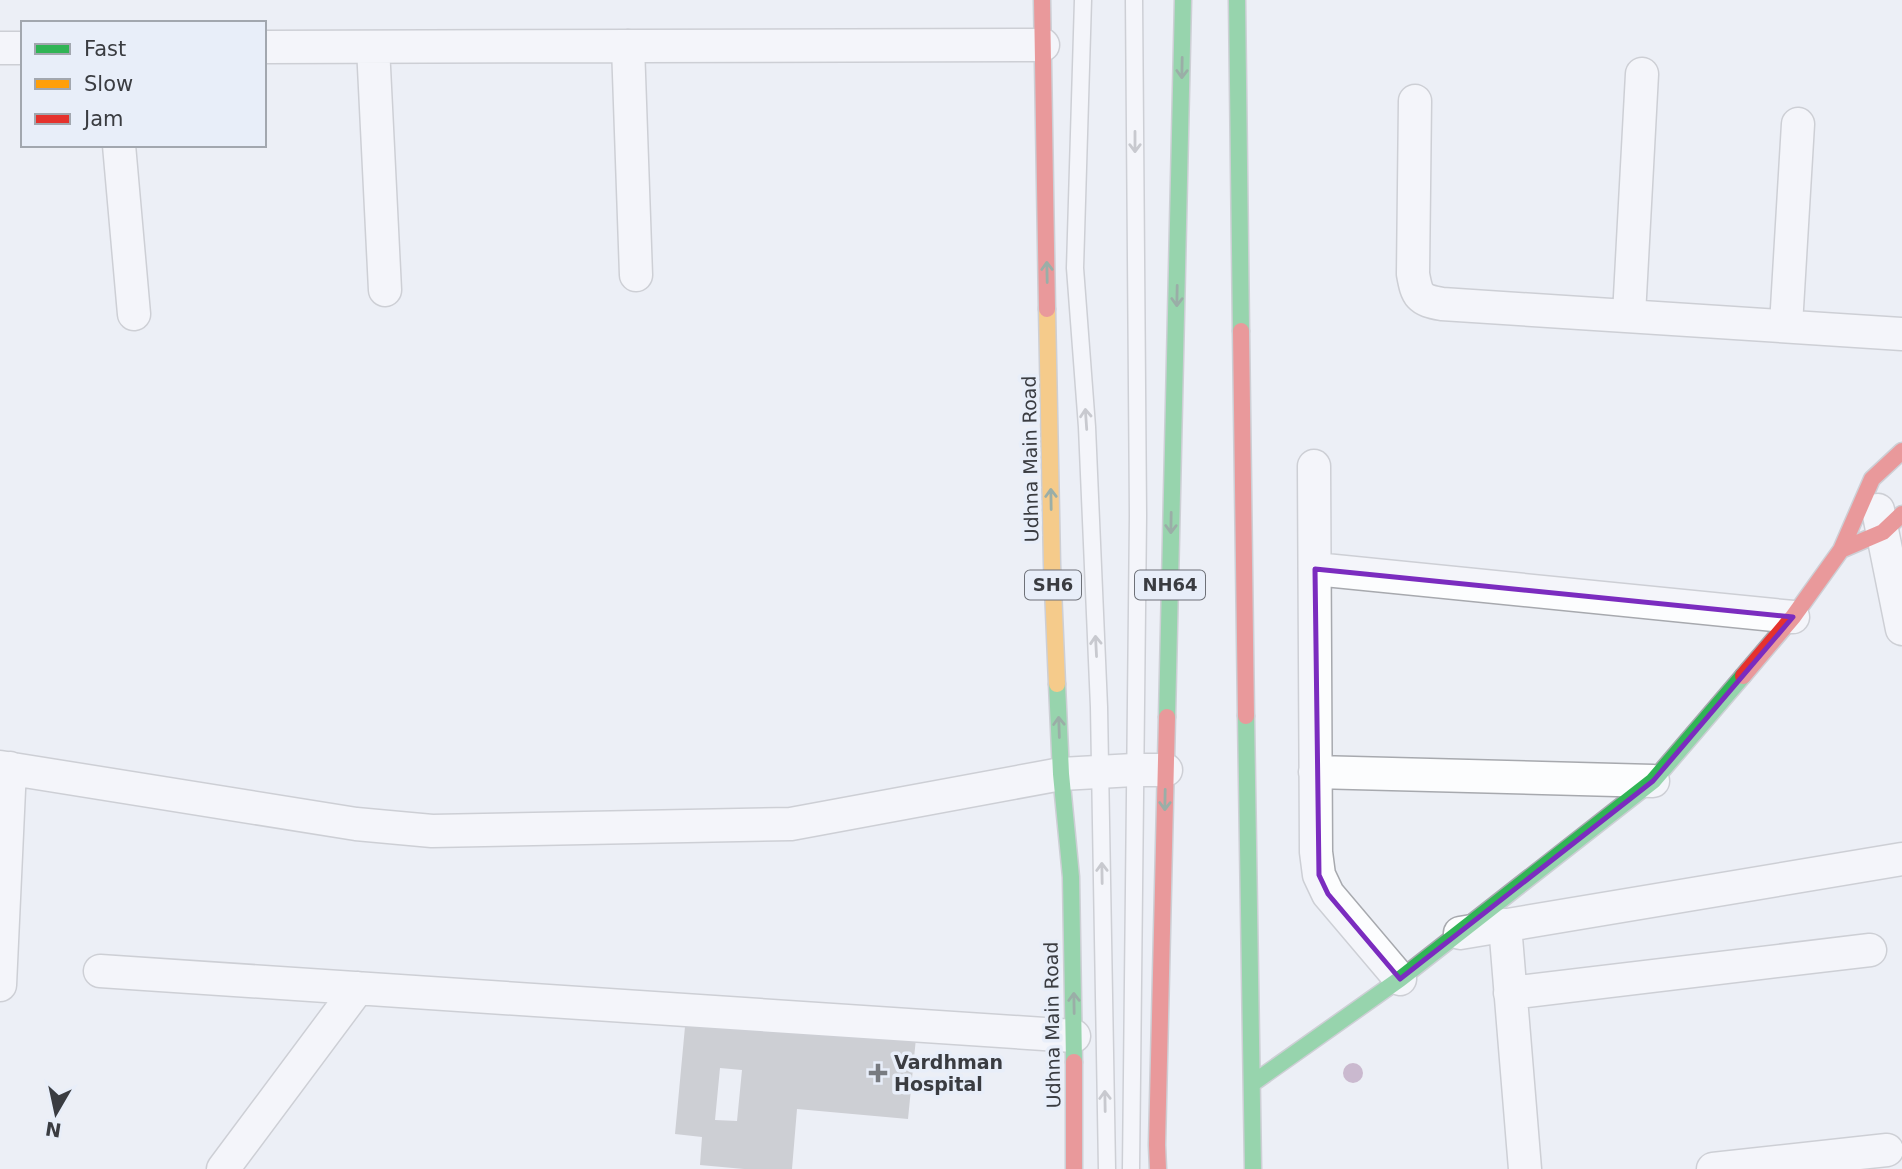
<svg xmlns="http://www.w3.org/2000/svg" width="1902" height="1169" viewBox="0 0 1902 1169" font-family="'DejaVu Sans',sans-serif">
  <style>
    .building { fill: #a7a8ac; fill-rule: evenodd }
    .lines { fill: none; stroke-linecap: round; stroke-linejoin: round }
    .lane-casing { stroke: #a7a9ae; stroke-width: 19 }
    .street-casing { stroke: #a7a9ae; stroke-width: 35 }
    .fast-casing { stroke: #a7a9ae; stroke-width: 19 }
    .slow-casing { stroke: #a7a9ae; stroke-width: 19 }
    .jam-casing { stroke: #a7a9ae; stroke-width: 19 }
    .lane { stroke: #fcfdfe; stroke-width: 16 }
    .street { stroke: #fcfdfe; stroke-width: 32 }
    .fast { stroke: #30b455; stroke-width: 16 }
    .slow { stroke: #ff9f0a; stroke-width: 16 }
    .jam { stroke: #e5322d; stroke-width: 16 }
    .tree { fill: #a0799f }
    .oneway { stroke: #376047 }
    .oneway2 { stroke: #9b9ca0 }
    .marked { fill: none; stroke: #7b2cbf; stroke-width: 5; stroke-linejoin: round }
    .poi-dot { fill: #787b80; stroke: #e8eef9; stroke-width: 2.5 }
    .labels { text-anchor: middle; stroke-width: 7; stroke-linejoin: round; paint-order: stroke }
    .shield { fill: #e8eef9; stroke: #6e7178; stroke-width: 2 }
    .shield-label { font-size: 18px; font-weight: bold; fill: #3a3c41 }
    .street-label { font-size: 19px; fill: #3a3c41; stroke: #e8eef9 }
    .poi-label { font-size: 19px; font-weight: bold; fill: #3a3c41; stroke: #e8eef9; text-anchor: start }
  </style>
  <rect width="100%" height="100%" fill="#eceff5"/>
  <!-- building -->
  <path class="building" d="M 686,1016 L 916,1038 L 908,1119 L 797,1109 L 792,1169 L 744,1169 L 700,1165 L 702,1137 L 675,1134 ZM 720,1068 L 742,1070 L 737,1121 L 715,1120 Z"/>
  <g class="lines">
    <!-- lane casing -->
    <g class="lane-casing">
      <path id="lane" d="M 1083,0 L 1075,268 L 1087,427 L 1099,707 L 1107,1169
        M 1131,1169 L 1138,516 L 1134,0"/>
    </g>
    <!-- street casing -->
    <g class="street-casing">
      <path id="street" d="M 628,46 L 636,275
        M 264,47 L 1043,45
        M 373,47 L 385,290
        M 0,48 L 23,48
        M 1415,101 L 1413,274 C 1417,296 1419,300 1442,304 L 1902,334
        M 119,145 L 134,314
        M 1629,315 L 1642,74
        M 1786,325 L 1798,124
        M 1314,466 L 1316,852 L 1319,875 L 1328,894 L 1400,979
        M 1878,510 L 1902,629
        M 1315,569 L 1793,617
        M 0,767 L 356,824 L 432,831 L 791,824 L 1061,774 L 1134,770 L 1166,770
        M 1315,772 L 1653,781
        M 1505,925 L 1525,1169
        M 1460,933 L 1902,859
        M 100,971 L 1074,1036
        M 0,985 L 10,768
        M 1510,993 L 1870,950
        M 223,1169 L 358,988
        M 1713,1169 L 1887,1150"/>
    </g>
    <!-- fast casing -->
    <g class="fast-casing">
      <path id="fast" d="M 1237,0 L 1241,331
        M 1057,684 L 1061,774 L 1071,877 L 1074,1062
        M 1246,716 L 1253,1169
        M 1167,717 L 1183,0
        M 1253,1083 L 1400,979 L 1653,781 L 1743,676"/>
    </g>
    <!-- slow casing -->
    <g class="slow-casing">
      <path id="slow" d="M 1047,309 L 1052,564 L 1057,684"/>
    </g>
    <!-- jam casing -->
    <g class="jam-casing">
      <path id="jam" d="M 1042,0 L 1047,309
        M 1241,331 L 1246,716
        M 1841,550 L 1883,532 L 1902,514
        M 1743,676 L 1793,617 L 1841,550 L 1872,479 L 1902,451
        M 1074,1062 L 1074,1169
        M 1158,1169 L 1157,1145 L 1167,717"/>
    </g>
    <!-- lane -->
    <use href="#lane" class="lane"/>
    <!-- street -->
    <use href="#street" class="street"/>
    <!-- fast -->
    <use href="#fast" class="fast"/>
    <!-- slow -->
    <use href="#slow" class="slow"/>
    <!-- jam -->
    <use href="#jam" class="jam"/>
  </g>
  <!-- trees -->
  <circle class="tree" cx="1353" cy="1073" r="10"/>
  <!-- one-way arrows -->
  <defs><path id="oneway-shaft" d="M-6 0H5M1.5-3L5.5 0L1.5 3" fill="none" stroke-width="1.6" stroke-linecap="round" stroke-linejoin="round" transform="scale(1.75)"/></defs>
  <g class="oneway">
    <use href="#oneway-shaft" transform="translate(1182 68) rotate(91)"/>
    <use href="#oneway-shaft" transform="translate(1047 272) rotate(-91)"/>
    <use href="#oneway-shaft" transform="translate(1177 296) rotate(91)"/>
    <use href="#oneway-shaft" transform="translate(1051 499) rotate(-91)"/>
    <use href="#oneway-shaft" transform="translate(1171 523) rotate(91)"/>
    <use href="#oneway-shaft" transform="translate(1059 727) rotate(-92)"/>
    <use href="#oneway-shaft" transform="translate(1165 800) rotate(91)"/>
    <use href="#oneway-shaft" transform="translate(1074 1003) rotate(-91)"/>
  </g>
  <g class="oneway2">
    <use href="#oneway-shaft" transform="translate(1135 142) rotate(90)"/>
    <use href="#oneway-shaft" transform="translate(1086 419) rotate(-94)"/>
    <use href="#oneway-shaft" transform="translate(1096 646) rotate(-93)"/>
    <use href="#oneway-shaft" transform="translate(1102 873) rotate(-91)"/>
    <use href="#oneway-shaft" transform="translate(1105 1101) rotate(-91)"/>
  </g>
  <!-- marked area -->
  <path d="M0 0H1902V1169H0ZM 1315,569 L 1793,617 L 1653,781 L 1400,979 L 1328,894 L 1319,875 Z" fill="#eceff5" fill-opacity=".55" fill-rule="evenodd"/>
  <path class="marked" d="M 1315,569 L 1793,617 L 1653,781 L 1400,979 L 1328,894 L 1319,875 Z"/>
  <!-- markers -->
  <path class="poi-dot" d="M874.5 1062.5h7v7h7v7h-7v7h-7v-7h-7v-7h7z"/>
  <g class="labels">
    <!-- shield labels -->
    <g class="shield">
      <rect x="1025" y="570.5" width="56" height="29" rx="5"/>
      <rect x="1135" y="570.5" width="70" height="29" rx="5"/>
    </g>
    <g class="shield-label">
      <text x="1053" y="591">SH6</text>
      <text x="1170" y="591">NH64</text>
    </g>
    <!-- street labels -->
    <g class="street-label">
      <text transform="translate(1030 459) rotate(-91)" y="7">Udhna Main Road</text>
      <text transform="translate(1052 1025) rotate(-91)" y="7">Udhna Main Road</text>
    </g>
    <!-- poi labels -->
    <g class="poi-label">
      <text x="894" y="1069">Vardhman<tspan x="894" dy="22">Hospital</tspan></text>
    </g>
  </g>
  <!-- legend -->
  <rect x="21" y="21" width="245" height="126" fill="#e8eef9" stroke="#a2a7af" stroke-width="2"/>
  <rect x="35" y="44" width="35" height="10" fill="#30b455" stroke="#a2a7af" stroke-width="2"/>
  <text x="84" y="56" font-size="21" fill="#3a3c41">Fast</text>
  <rect x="35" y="79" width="35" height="10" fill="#ff9f0a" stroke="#a2a7af" stroke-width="2"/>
  <text x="84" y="91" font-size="21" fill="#3a3c41">Slow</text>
  <rect x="35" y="114" width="35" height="10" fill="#e5322d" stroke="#a2a7af" stroke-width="2"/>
  <text x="84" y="126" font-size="21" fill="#3a3c41">Jam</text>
  <!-- north arrow -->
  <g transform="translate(56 1113) rotate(189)" stroke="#e8eef9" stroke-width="5" paint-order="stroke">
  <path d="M0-5L12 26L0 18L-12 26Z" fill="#3a3c41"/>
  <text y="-10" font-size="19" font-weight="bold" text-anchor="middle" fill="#3a3c41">N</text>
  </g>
</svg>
